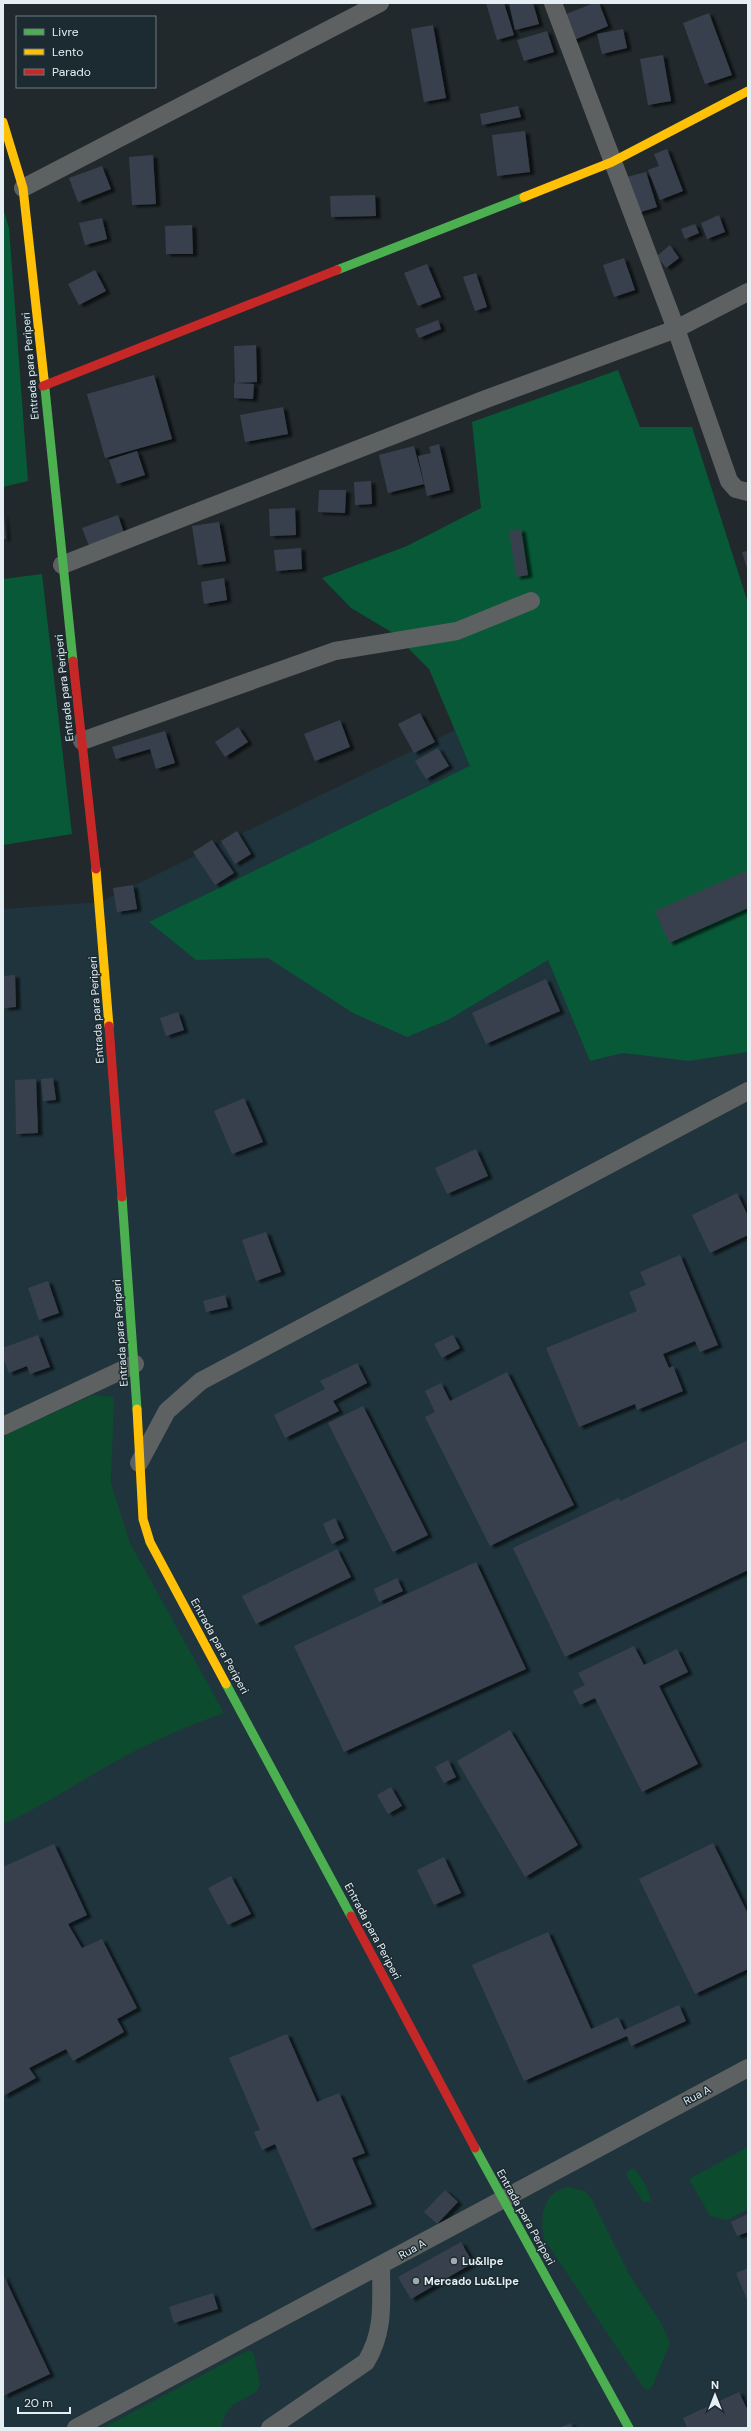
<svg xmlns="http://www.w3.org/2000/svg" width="751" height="2431" viewBox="0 0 751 2431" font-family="'DM Sans',sans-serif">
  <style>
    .built { fill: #1f343c }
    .green { fill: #0d4b2f }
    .forest { fill: #075937 }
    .building { fill: #38414e; filter: url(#shadow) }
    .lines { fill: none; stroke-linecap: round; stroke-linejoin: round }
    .street { stroke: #5e6162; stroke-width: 18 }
    .fast { stroke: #4caf50; stroke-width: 9 }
    .slow { stroke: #ffc107; stroke-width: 9 }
    .jam { stroke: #c62828; stroke-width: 9 }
    .poi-dot { fill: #a0aaad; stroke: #1c2b31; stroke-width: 1.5 }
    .labels { text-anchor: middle; stroke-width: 3; stroke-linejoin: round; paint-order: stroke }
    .street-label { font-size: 11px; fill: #e5eff3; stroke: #1c2b31 }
    .poi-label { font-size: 11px; font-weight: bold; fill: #e5eff3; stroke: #1c2b31; text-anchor: start }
  </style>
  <defs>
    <filter id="shadow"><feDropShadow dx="4.5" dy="2.5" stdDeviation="1" flood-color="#0009"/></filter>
  </defs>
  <rect width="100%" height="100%" fill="#21292c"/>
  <!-- built -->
  <path class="built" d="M 748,598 L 748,2428 L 3,2428 L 3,909 L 100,902 L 614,653 Z"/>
  <!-- green -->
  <path class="green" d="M 93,1395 L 114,1397 L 111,1483 L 130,1543 L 224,1713 C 189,1725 153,1741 120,1759 C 81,1780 44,1806 3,1824 L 3,1436 Z
    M 748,2147 L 748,2209 L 727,2220 L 710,2216 L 689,2179 Z
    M 632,2168 C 639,2170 651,2194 651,2201 L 643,2202 L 627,2177 L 627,2172 Z
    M 567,2187 L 585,2191 L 592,2200 L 629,2274 L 661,2323 L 670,2343 L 652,2387 L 648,2390 L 644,2388 L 544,2239 C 540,2216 542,2194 567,2187 Z
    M 249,2350 L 254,2354 L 260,2385 L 256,2392 L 233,2405 L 227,2412 L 220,2428 L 103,2428 Z"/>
  <!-- forest -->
  <path class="forest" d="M 3,208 L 9,228 L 28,481 L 3,487 Z
    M 618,370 L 640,427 L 692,427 L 748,603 L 748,1052 L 689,1061 L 623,1053 L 590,1061 L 548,960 L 448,1020 L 407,1037 L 353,1013 L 268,958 L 196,960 L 149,922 L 470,766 L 429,669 L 393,633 L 351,608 L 322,578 L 407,546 L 481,508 L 472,422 Z
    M 42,574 L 72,834 L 3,845 L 3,579 Z"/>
  <!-- building -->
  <path class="building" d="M 486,3 L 504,3 L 514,35 L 497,40 Z
    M 509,3 L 533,3 L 539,24 L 515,30 Z
    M 594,3 L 599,3 L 608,26 L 569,42 L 559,17 Z
    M 709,13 L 732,75 L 705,84 L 683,23 Z
    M 433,25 L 446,98 L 424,102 L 411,29 Z
    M 623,29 L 627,48 L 602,54 L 597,34 Z
    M 547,31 L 554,52 L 524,61 L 517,40 Z
    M 663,55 L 671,101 L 648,105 L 640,59 Z
    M 518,106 L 521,117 L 482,125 L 480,114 Z
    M 525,131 L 530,172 L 497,176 L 492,135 Z
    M 667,149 L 683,191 L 660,200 L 648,170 L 659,166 L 654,154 Z
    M 153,155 L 156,204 L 132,205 L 129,157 Z
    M 102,166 L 111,189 L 78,202 L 69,178 Z
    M 646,172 L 657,207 L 638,213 L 627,177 Z
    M 375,195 L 376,216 L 331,217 L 330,196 Z
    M 719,215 L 725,232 L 707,239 L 701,223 Z
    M 102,218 L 107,239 L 85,245 L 79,223 Z
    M 695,224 L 699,233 L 685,239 L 681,229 Z
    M 192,225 L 193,254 L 166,254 L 165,226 Z
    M 670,245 L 679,258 L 666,268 L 657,256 Z
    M 624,258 L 635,290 L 614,297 L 603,265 Z
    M 427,264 L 441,297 L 418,306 L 404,273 Z
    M 95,270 L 106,291 L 79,305 L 68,284 Z
    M 476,273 L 487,307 L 475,311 L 463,277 Z
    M 438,320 L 441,329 L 419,338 L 415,329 Z
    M 256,345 L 257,382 L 235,383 L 234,346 Z
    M 154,375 L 172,439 L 105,458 L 87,394 Z
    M 234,383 L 254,384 L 253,399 L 234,398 Z
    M 283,407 L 288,434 L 245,442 L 240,415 Z
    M 439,444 L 450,490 L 427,496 L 418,456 L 431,453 L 429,447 Z
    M 414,446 L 424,484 L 388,493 L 379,455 Z
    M 137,451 L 145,475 L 117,484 L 109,460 Z
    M 371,481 L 372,504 L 355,505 L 354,482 Z
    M 319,490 L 346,490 L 345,513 L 318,512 Z
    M 295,508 L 296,535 L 270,536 L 269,509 Z
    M 3,515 L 4,515 L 6,539 L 3,539 Z
    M 118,515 L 124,533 L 89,546 L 82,528 Z
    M 219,522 L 226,561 L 198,565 L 192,526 Z
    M 521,529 L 528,575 L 516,577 L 509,531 Z
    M 301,548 L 302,569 L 276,571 L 274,550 Z
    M 748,551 L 748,571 L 742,552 Z
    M 224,578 L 227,600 L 204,604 L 201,582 Z
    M 420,713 L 435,742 L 414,753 L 398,724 Z
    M 340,720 L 350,747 L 315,761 L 304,734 Z
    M 238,727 L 248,742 L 225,757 L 215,742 Z
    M 165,731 L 175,763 L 156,769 L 150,749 L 116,759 L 112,747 Z
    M 438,748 L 449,766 L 426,779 L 415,761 Z
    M 237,831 L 251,854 L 235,864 L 221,841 Z
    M 212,840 L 234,873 L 215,885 L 193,852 Z
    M 748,870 L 748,908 L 669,943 L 655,911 Z
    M 133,885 L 137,909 L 117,912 L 113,888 Z
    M 15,975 L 16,1007 L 4,1008 L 3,976 Z
    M 546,979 L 560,1011 L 486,1044 L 472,1013 Z
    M 178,1012 L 184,1030 L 166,1036 L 160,1018 Z
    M 53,1078 L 56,1100 L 43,1101 L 41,1079 Z
    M 36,1079 L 38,1133 L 16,1134 L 15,1080 Z
    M 244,1098 L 263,1142 L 232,1154 L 214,1111 Z
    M 476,1149 L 488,1176 L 447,1194 L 435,1168 Z
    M 737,1193 L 748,1216 L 748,1235 L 710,1253 L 692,1215 Z
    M 266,1232 L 281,1272 L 256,1281 L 242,1240 Z
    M 680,1255 L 718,1345 L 700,1352 L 695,1341 L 663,1354 L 669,1368 L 673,1366 L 683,1391 L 637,1410 L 635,1404 L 579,1427 L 546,1348 L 637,1311 L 629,1292 L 646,1285 L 640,1272 Z
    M 48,1281 L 59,1313 L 39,1320 L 28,1288 Z
    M 225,1295 L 228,1307 L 206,1312 L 203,1301 Z
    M 38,1335 L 50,1367 L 30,1374 L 27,1366 L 9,1373 L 3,1358 L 3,1348 Z
    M 453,1335 L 460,1348 L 442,1358 L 434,1344 Z
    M 357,1363 L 367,1383 L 333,1401 L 339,1411 L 285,1438 L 274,1415 L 325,1389 L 320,1381 Z
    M 507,1372 L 574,1505 L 490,1546 L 425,1417 L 435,1412 L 425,1391 L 441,1383 L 450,1401 Z
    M 363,1406 L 428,1535 L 393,1552 L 328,1423 Z
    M 748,1440 L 748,1570 L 565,1657 L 513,1548 L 619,1498 L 620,1501 Z
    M 335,1518 L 344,1538 L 332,1544 L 323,1524 Z
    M 337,1549 L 351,1577 L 256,1624 L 242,1596 Z
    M 476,1562 L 526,1669 L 344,1752 L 294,1646 Z
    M 397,1578 L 403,1591 L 379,1602 L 374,1589 Z
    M 634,1646 L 644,1665 L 677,1649 L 688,1672 L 659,1686 L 698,1764 L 642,1792 L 595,1698 L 580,1705 L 573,1691 L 585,1685 L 578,1673 Z
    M 510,1730 L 578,1845 L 525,1877 L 457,1761 Z
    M 448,1760 L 456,1777 L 444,1783 L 435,1767 Z
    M 391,1787 L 402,1806 L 388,1814 L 377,1795 Z
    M 713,1843 L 748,1914 L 748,1969 L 695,1994 L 639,1879 Z
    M 54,1844 L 87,1915 L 68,1924 L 82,1948 L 102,1939 L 137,2008 L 117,2019 L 124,2032 L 73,2061 L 66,2049 L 29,2068 L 36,2078 L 3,2096 L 3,1867 Z
    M 444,1857 L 461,1893 L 434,1905 L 417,1870 Z
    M 231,1876 L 251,1914 L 228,1925 L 208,1888 Z
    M 548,1932 L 591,2029 L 618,2017 L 624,2030 L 679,2005 L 686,2021 L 631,2046 L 627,2036 L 524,2081 L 472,1965 Z
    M 287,2034 L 317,2102 L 339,2093 L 365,2153 L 352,2158 L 372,2204 L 312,2229 L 275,2144 L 262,2150 L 254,2132 L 260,2130 L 229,2058 Z
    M 445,2190 L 458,2202 L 437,2224 L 424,2212 Z
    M 748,2214 L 748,2232 L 737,2236 L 731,2222 Z
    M 461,2242 L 473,2263 L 411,2299 L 398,2277 Z
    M 748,2268 L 748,2302 L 736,2273 Z
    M 3,2274 L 50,2374 L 3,2396 Z
    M 213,2293 L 218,2309 L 174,2323 L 169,2307 Z
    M 739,2392 L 748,2411 L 748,2428 L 687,2428 L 683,2418 Z
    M 571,2423 L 573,2428 L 559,2428 Z"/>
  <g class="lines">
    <!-- street -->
    <path class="street" d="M 553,3 L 676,329 L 729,481 L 736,489 L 748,492
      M 23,188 L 380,3
      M 62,565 L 486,399 L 676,329 L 748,292
      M 82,741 L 335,651 L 457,631 L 531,601
      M 3,1426 L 135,1364
      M 139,1463 L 167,1411 L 201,1381 L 748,1091
      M 76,2428 L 748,2068
      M 270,2428 L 366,2362 C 385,2331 381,2301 381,2266"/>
    <!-- fast -->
    <path class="fast" d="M 337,270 L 524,197
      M 44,379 L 73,661
      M 122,1197 L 137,1409
      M 226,1684 L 351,1916
      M 475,2148 L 629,2428"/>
    <!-- slow -->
    <path class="slow" d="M 3,122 L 23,188 L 44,379
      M 524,197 L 612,162 L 748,91
      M 96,869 L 109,1026
      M 137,1409 L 143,1519 L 150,1542 L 226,1684"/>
    <!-- jam -->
    <path class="jam" d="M 43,386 L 337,270
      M 73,661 L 96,869
      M 109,1026 L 122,1197
      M 351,1916 L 475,2148"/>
  </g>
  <!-- markers -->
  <g class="poi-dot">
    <circle cx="454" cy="2261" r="4"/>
    <circle cx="416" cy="2281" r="4"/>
  </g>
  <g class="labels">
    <!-- street labels -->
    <g class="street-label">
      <text transform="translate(30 366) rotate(-95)" y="4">Entrada para Periperi</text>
      <text transform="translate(64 688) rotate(-96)" y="4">Entrada para Periperi</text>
      <text transform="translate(96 1010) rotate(-94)" y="4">Entrada para Periperi</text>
      <text transform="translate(120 1333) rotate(-94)" y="4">Entrada para Periperi</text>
      <text transform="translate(220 1646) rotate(61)" y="4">Entrada para Periperi</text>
      <text transform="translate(373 1931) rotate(62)" y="4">Entrada para Periperi</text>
      <text transform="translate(697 2095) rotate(-28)" y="4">Rua A</text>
      <text transform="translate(526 2217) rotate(61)" y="4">Entrada para Periperi</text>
      <text transform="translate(412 2249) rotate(-29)" y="4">Rua A</text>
    </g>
    <!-- poi labels -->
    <g class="poi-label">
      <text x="462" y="2265">Lu&amp;lipe</text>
      <text x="424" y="2285">Mercado Lu&amp;Lipe</text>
    </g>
  </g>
  <!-- border -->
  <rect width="751" height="2431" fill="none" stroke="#e5eff3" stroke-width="8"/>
  <!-- legend -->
  <rect x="16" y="16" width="140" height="72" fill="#1c2b31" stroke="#6c797f"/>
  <rect x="24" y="29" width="20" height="6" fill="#4caf50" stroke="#6c797f"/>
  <text x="52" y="36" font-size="12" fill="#e5eff3">Livre</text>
  <rect x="24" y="49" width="20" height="6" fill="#ffc107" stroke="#6c797f"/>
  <text x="52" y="56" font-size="12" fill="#e5eff3">Lento</text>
  <rect x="24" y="69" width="20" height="6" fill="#c62828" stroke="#6c797f"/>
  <text x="52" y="76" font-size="12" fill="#e5eff3">Parado</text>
  <!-- north arrow -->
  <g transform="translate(715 2395)" stroke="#1c2b31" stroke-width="3" paint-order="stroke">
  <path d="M0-3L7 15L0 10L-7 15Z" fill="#e5eff3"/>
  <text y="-6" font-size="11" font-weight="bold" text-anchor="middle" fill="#e5eff3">N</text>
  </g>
  <!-- scale -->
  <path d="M18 2407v6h52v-6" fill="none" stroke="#e5eff3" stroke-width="2"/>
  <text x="24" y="2407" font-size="12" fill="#e5eff3" stroke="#1c2b31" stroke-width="3" paint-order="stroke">20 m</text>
</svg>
